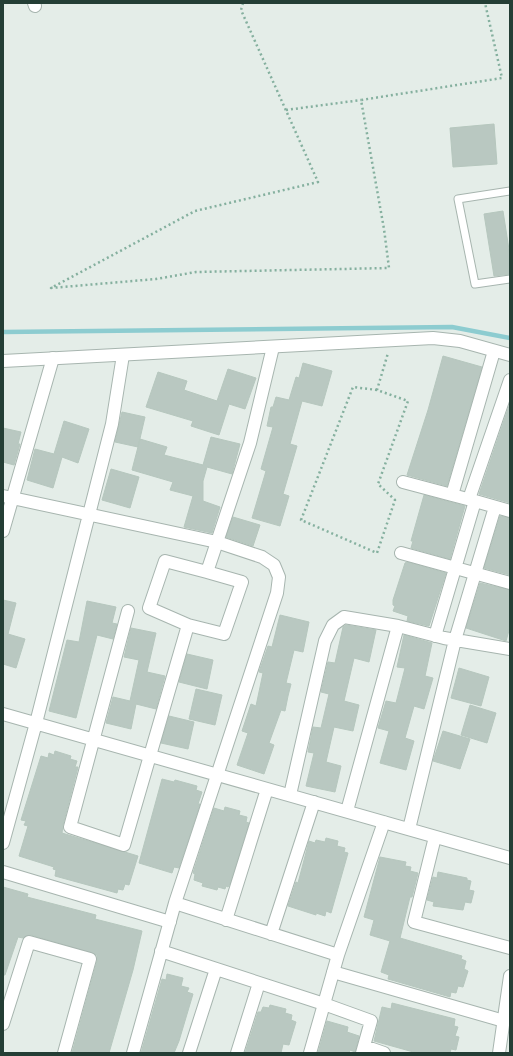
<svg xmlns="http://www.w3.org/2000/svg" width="513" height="1056" viewBox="0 0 513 1056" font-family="Roboto,sans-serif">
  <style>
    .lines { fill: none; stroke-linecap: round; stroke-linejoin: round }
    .stream { stroke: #8dccd0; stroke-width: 4.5 }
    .building { fill: #b9c8c1; stroke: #b6c7be }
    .service-casing { stroke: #a7b5af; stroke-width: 9 }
    .minor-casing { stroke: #a7b5af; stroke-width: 14 }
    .tertiary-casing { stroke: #a7b5af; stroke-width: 14 }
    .path { stroke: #85b09f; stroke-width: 2.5; stroke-dasharray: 2 3; stroke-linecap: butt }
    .service { stroke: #fff; stroke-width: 7 }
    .minor { stroke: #fff; stroke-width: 12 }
    .tertiary { stroke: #fff; stroke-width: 12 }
  </style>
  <rect width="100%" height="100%" fill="#e4ede8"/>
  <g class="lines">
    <!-- stream -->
    <path class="stream" d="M 3,332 L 452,327 L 510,338"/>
  </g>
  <!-- building -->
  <path class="building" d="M 494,124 L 497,164 L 453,167 L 450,128 Z
    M 503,211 L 510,256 L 510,274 L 494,276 L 484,214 Z
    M 443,356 L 482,367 L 447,486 L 407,475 L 428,410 Z
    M 303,363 L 332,371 L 322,406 L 302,401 L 290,444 L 297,446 L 283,494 L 289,496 L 280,526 L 252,518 L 266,471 L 261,469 L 273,427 L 267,426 L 271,407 L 273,407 L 276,397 L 289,400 L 296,377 L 299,378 Z
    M 228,369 L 256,378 L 245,409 L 229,404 L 219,435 L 191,426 L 193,421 L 146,407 L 158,372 L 187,381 L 184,390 L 217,401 Z
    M 510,403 L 510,503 L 479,494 Z
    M 122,412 L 145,417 L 138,447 L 115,442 Z
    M 64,421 L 89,429 L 78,463 L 62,457 L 53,488 L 27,480 L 35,449 L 54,454 Z
    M 3,428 L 21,432 L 18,444 L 20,444 L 14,465 L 3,462 Z
    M 211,437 L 240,444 L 232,474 L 207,467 L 203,481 L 203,501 L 220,507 L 212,533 L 184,527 L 193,496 L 170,490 L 173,482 L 132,470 L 140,439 L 167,447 L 164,455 L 203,465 Z
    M 111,469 L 139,477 L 130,508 L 102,500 Z
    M 424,495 L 465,506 L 450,559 L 411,548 L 413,541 L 411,541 Z
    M 500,516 L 510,518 L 510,575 L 484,568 Z
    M 233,517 L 260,525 L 253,546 L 226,537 Z
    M 407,562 L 446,573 L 429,626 L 407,621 L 408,616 L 393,611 L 395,606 L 393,605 L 393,600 L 405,563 Z
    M 480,583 L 510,590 L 510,627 L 506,641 L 466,628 Z
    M 3,600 L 16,603 L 8,634 L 25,639 L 16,668 L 3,664 Z
    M 87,601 L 116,607 L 112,623 L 117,624 L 113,639 L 97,635 L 76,718 L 49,711 L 67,640 L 79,642 Z
    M 280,615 L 309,622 L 303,652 L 294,650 L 286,683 L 291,684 L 288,696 L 285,711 L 281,710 L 269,743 L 274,745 L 264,774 L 237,765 L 248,733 L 242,731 L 251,704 L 256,706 L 263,673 L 259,672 L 260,669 L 268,646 L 272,647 Z
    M 346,625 L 376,630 L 369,662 L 354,658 L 344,701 L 359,705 L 353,731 L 334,727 L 326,762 L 341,766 L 335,792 L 306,786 L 314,753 L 308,752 L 313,727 L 321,728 L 329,694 L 321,692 L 328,662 L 335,663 L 343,627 Z
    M 131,628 L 156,633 L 147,672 L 165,676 L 156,709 L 136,704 L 131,729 L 106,723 L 113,697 L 130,701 L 139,660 L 124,657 Z
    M 404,635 L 432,643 L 425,676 L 433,678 L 424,709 L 414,706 L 405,738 L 414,741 L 406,770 L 380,763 L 389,731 L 378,728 L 386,701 L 396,703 L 405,668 L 397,667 Z
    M 187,654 L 213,660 L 207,689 L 179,682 Z
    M 459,668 L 489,677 L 481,706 L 451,698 Z
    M 196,689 L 222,695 L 215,725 L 189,719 Z
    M 470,705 L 496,713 L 487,743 L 461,735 Z
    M 169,716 L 194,722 L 188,749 L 161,743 Z
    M 443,731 L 470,739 L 460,769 L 433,761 Z
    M 55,751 L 71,756 L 70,759 L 77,761 L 75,767 L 78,767 L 63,825 L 62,833 L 138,856 L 129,885 L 125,884 L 123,890 L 118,889 L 117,893 L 55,876 L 56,870 L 53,869 L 54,867 L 19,856 L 28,826 L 24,825 L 26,821 L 21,820 L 41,756 L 48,758 L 49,753 L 54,755 Z
    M 162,779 L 174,782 L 175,780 L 197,786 L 196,790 L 202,792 L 198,804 L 200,804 L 179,868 L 174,867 L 172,873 L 139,863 Z
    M 225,807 L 240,811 L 239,815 L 247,817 L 246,822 L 249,823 L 230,884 L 228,887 L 226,886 L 225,889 L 218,887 L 217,890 L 202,886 L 203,883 L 194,880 L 195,874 L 193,873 L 214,808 L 224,811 Z
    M 326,838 L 338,841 L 337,846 L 345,848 L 344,852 L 348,853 L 331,913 L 326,911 L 325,916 L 316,913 L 316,915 L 288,906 L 296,882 L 298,883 L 309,841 L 315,843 L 316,840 L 325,842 Z
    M 380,857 L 406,862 L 405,866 L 411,867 L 410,871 L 418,873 L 412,897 L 410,897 L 400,938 L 462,956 L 461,959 L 466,961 L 464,969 L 468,971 L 463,987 L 458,986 L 456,993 L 451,992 L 450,997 L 388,979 L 389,975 L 381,972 L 390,941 L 370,935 L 374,920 L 364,917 Z
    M 438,872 L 467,878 L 467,880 L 471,881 L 469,890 L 474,891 L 471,903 L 465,902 L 463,910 L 433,906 L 434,902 L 427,900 L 433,877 L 437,878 Z
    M 3,887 L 28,894 L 27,897 L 96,915 L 95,919 L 142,931 L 133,970 L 109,1053 L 72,1053 L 97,961 L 97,955 L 31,935 L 23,938 L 18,937 L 5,975 L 3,975 Z
    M 167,974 L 183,978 L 181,986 L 189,988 L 187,992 L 193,994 L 179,1041 L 174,1053 L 141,1053 L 162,979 L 166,980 Z
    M 392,1003 L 455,1019 L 454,1026 L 458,1027 L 455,1036 L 459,1037 L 456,1050 L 451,1049 L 450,1053 L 417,1053 L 374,1041 L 382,1007 L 391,1009 Z
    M 270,1005 L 286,1009 L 285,1013 L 292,1015 L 291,1020 L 296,1022 L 289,1045 L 283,1044 L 281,1053 L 245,1053 L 258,1012 L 261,1012 L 263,1007 L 269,1008 Z
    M 327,1021 L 348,1027 L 347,1032 L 359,1036 L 355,1052 L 350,1050 L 349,1053 L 318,1053 Z"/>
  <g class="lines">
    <!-- service casing -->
    <g class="service-casing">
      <path id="service" d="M 510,191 L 458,199 L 475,284 L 510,279"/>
    </g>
    <!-- minor casing -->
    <g class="minor-casing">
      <path id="minor" d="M 34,3 L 35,6
        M 403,482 L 452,495
        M 3,496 L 217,542 L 262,557 L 274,565 L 279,577 L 277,593 L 175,903 L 133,1053
        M 469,499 L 510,380
        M 475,501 L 510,511
        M 3,531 L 53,358
        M 401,553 L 510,583
        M 128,611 L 70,827 L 124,845 L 188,625 L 224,634 L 242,582 L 207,572 L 250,443 L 273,347
        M 188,625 L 149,608 L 165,561 L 207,572
        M 435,636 L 475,501 L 452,495 L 494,351
        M 3,714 L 510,858
        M 290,795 L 325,641 L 333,625 L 344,617 L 398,626 L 444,638 L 510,649
        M 347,811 L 398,626
        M 409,829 L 455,640 L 495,507
        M 435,837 L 414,922 L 510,948
        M 3,843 L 36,723 L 112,424 L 123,355
        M 3,872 L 170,922
        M 175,903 L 338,955
        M 226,920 L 267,789
        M 271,934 L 314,802
        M 161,951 L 324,1004 L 371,1021 L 362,1053
        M 333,972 L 504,1021
        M 3,1024 L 29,942 L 90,959 L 64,1053
        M 364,1046 L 384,1053
        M 189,1053 L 216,969
        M 237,1053 L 259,983
        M 310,1053 L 338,955 L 384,822"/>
    </g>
    <!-- tertiary casing -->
    <g class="tertiary-casing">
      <path id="tertiary" d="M 3,361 L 433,338 L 460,341 L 510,355
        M 499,1053 L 510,976"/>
    </g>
    <!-- path -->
    <path class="path" d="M 243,3 L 241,10 L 318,182 L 195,211 L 51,288 L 156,279 L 196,272 L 389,268 L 384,229 L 361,100 L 502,78 L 485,3
      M 286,110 L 361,100
      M 377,390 L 353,387 L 301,520 L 377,553 L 395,500 L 378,484 L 408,401 L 377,390 L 388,353"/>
    <!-- service -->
    <use href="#service" class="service"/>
    <!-- minor -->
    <use href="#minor" class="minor"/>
    <!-- tertiary -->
    <use href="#tertiary" class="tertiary"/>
  </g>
  <!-- border -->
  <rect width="513" height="1056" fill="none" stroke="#243e35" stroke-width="8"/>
</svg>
